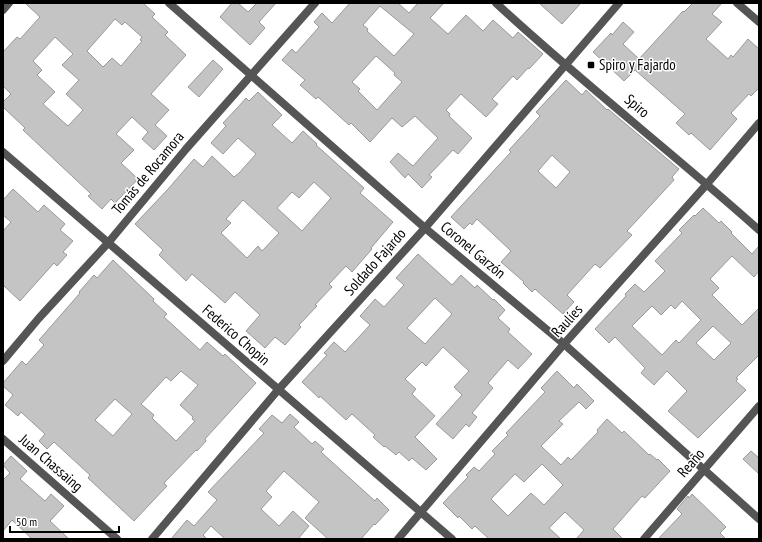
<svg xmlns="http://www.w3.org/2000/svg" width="762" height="542" viewBox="0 0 762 542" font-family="'PT Sans Narrow',sans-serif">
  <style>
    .building { fill: #c4c4c4; stroke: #999; fill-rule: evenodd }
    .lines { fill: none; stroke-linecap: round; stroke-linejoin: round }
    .street { stroke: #555; stroke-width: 8 }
    .poi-dot { fill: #000; stroke: #fff; stroke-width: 1.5 }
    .labels { text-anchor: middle; stroke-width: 3; stroke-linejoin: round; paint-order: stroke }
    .poi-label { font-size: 15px; fill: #000; stroke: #fff; text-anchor: start }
    .street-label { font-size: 15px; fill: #000; stroke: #fff }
  </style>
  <rect width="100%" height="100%" fill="#fff"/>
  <!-- building -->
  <path class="building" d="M 25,3 L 143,3 L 155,14 L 152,17 L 168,32 L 165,35 L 186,55 L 151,94 L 169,110 L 155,125 L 167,136 L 154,150 L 142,139 L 148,132 L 132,117 L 116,134 L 134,150 L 121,163 L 138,179 L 115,203 L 111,199 L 102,209 L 88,196 L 91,194 L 23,130 L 25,128 L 3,107 L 3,102 L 11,94 L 3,86 L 3,52 L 17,37 L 20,39 L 40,17 ZM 115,19 L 122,25 L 125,22 L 142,37 L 140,40 L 142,41 L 121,66 L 112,58 L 103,67 L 87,51 ZM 55,37 L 73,54 L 62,65 L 79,80 L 66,94 L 83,110 L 68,126 L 43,104 L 55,92 L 37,75 L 42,70 L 33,61 Z
    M 232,3 L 238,3 L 248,12 L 257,3 L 276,3 L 259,22 L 265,28 L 250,45 L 220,17 Z
    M 350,3 L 398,3 L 409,13 L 418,3 L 444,3 L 430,18 L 448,34 L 466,15 L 483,31 L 493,20 L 513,38 L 518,32 L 543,54 L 529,69 L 528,68 L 517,80 L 513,76 L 492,99 L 498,104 L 486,117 L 461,94 L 446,110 L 450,114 L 449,116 L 472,138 L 458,154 L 453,150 L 429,175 L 432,177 L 422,188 L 408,174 L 405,178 L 390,162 L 398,153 L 413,166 L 438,138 L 415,116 L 402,127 L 392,118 L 370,142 L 351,123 L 349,125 L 318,97 L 316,99 L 300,85 L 305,80 L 282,60 L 292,49 L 296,53 L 319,27 L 314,22 L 322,13 L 332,23 ZM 380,6 L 414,34 L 394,56 L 367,31 L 368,29 L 363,25 ZM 376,56 L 395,73 L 394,75 L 402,82 L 377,110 L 358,91 L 360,89 L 352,82 Z
    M 539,3 L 581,3 L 562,24 Z
    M 693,3 L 722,3 L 712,14 L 722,22 L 706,39 L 728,59 L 731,55 L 733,57 L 748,39 L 759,49 L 759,88 L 751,96 L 749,94 L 731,113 L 737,119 L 710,150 L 691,133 L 689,135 L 676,123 L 685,114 L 635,70 L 624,81 L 593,52 L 611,33 L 612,35 L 623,22 L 634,32 L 623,44 L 639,59 L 683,11 L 684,12 Z
    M 213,60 L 223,69 L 199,97 L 188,87 Z
    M 566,80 L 582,95 L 586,90 L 607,110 L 608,109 L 679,169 L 672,177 L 674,180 L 627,231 L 632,235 L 600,268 L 595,264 L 567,295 L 574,302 L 563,314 L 535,289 L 532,292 L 523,283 L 524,282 L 501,262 L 511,251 L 477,219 L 472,225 L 470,223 L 464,229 L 451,217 L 511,152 L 509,150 L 540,116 L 536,112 ZM 552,155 L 570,172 L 556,188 L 538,171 Z
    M 258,92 L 282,115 L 272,125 L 292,143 L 303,131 L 317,144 L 316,145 L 364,188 L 360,193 L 393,222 L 371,248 L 372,249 L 352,272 L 346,266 L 329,284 L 332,287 L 315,305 L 317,306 L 299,325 L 301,327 L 285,345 L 275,337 L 265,348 L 246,331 L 260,315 L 235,292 L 225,303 L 192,274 L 186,281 L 159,255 L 163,250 L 135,224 L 169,188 L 194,159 L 203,167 L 212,156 L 234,177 L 239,173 L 256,154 L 238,138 L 223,154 L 211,143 L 226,126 L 223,123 L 238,107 L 246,98 L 249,101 ZM 314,182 L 331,198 L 302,231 L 277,208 L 292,192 L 299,198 ZM 243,200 L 279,233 L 262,251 L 258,246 L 247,258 L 221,233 L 231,223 L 226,219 Z
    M 13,189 L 38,212 L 44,205 L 65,224 L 60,230 L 73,241 L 63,252 L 67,255 L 57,266 L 54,263 L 20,301 L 3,285 L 3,231 L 11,222 L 3,215 L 3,200 Z
    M 703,208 L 719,223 L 721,221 L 732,232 L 731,233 L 752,254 L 759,246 L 759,271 L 754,277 L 732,256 L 710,279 L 719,288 L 712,295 L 742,325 L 759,308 L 759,355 L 736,378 L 738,379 L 736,381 L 746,390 L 698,438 L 668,411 L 687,391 L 667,371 L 654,385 L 641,373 L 645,368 L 615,337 L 609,343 L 595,329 L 626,296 L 625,294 L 635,284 L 644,292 L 665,271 L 655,261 L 682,233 L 679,230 L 694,215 L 695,216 ZM 682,301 L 701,320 L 679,343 L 676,340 L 662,355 L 632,326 L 652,306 L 661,315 L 671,305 L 675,309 ZM 713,326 L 731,343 L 714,360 L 696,343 Z
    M 418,254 L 452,285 L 461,275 L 475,288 L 477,285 L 493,300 L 494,299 L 505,310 L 498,318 L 510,329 L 508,332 L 532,354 L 518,369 L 508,360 L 488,383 L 493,388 L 472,413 L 477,417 L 469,427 L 466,424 L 453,439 L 436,424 L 462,395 L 454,387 L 469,371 L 443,347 L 426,366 L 422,362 L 405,379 L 416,389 L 412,394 L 435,416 L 415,437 L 437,459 L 426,470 L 412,458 L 409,461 L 399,452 L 396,455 L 385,446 L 384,447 L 373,437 L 375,435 L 352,414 L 346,420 L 320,396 L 319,398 L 302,382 L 327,355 L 324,353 L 334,342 L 345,352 L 370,325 L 360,316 L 375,299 L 384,307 L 404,285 L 396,278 ZM 435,298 L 452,314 L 425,344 L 407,328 Z
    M 113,260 L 154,299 L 153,301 L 167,314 L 164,317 L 200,350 L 207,342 L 223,356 L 225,354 L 256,383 L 205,439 L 206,441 L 197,451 L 196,450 L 164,483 L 167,486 L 134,521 L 88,478 L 90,475 L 54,442 L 47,449 L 39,441 L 45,434 L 21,412 L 18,416 L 5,405 L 13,395 L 3,386 L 3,383 L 22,361 L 26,365 L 44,345 L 39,340 L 80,293 L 79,292 L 94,275 L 97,278 ZM 181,371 L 198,385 L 180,405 L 193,417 L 192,419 L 195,421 L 176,441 L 152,418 L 154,415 L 141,404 L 166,377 L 171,381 ZM 115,399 L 132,414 L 113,436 L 95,420 Z
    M 557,371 L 574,388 L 577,384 L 594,401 L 586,409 L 579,402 L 559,421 L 563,424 L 541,446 L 561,465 L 568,457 L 571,460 L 598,432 L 597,430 L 607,419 L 622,433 L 624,431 L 649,455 L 650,454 L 657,460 L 658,459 L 670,471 L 645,498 L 642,496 L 613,529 L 623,539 L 576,539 L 584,530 L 565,512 L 549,528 L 561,539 L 489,539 L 475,526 L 472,529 L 459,516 L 458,518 L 443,503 L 468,477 L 466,475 L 474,467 L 479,471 L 495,454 L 492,451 L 508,435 L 506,433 L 545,392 L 541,388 ZM 542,464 L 563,485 L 544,505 L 531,493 L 508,516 L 491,499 L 515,474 L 524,482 Z
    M 290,414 L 299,422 L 294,427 L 312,444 L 315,441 L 324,449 L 321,452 L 375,501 L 377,498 L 389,510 L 375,525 L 374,524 L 361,539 L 328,539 L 305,518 L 319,502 L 284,471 L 266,491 L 272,497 L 261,509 L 279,526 L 293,511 L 309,526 L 298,539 L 225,539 L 211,526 L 203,535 L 207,539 L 171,539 L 187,520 L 194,526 L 217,500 L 208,492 L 264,433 L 259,429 L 272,415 L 282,423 Z
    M 751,451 L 759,458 L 759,474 L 743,459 Z
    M 11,456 L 27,471 L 20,479 L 45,501 L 51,494 L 64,506 L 50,521 L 69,539 L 32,539 L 12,520 L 3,531 L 3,480 L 10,473 L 3,465 Z
    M 692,494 L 726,527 L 720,533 L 726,539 L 658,539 L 682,514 L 677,509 L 688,496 L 689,498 Z"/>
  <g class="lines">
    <!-- street -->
    <path class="street" d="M 169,3 L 425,228 L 564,344 L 759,519
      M 496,3 C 581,82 673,153 759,230
      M 737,3 L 759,22
      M 3,10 L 9,3
      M 3,152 L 452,539
      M 3,361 L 39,318 L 108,243 L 186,149 L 315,3
      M 3,439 L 117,539
      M 152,539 L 278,390 L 425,228 L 619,3
      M 398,539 L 564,344 L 707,184 L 759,123
      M 644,539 L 759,406"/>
  </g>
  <!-- markers -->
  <rect class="poi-dot" x="587" y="61" width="8" height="8" rx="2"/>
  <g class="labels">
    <!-- poi labels -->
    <g class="poi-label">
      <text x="599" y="70">Spiro y Fajardo</text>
    </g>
    <!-- street labels -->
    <g class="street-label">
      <text transform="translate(637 106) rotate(40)" y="5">Spiro</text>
      <text transform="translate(148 173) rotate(-50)" y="5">Tomás de Rocamora</text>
      <text transform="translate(473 250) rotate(40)" y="5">Coronel Garzón</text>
      <text transform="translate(375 262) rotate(-48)" y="5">Soldado Fajardo</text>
      <text transform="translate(567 321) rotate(-48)" y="5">Raulíes</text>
      <text transform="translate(236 335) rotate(41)" y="5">Federico Chopin</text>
      <text transform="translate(51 463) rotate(41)" y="5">Juan Chassaing</text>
      <text transform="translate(691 463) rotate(-49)" y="5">Reaño</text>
    </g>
  </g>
  <!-- border -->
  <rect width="762" height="542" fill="none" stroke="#000000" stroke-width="8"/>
  <!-- scale -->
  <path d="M10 526v6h109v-6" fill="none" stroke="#000000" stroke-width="2"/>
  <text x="16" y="526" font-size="12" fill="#000000" stroke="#ffffff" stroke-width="3" paint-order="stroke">50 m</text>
</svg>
